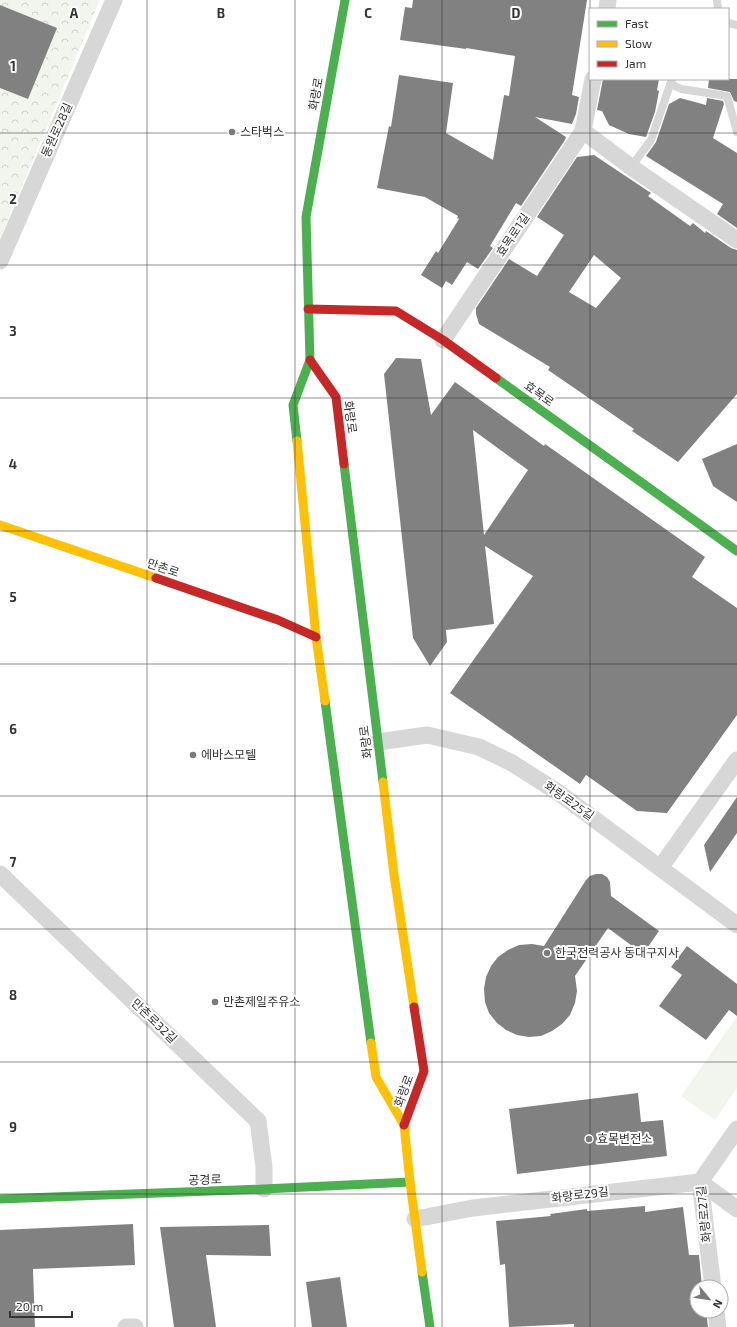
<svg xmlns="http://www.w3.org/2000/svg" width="737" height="1327" viewBox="0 0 737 1327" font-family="'Exo 2','Noto Sans KR',sans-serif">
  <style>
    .green { fill: #f1f5ed }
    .park { fill: url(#park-crowns) }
    .building { fill: #818181; fill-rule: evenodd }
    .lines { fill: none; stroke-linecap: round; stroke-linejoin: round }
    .lane { stroke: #d7d7d7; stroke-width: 8 }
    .street { stroke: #d7d7d7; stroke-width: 17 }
    .fast { stroke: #4caf50; stroke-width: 9 }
    .slow { stroke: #ffc107; stroke-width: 9 }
    .jam { stroke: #c62828; stroke-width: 9 }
    .grid { fill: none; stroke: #333; stroke-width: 1; stroke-opacity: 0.55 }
    .poi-dot { fill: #7a7a7a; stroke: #fff; stroke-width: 1.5 }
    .labels { text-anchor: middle; stroke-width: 4; stroke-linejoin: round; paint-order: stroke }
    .street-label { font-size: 12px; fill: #333; stroke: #fff }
    .poi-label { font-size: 12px; fill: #333; stroke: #fff; text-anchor: start }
    .grid-label { font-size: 13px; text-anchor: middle; font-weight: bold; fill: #333; stroke: #fff; stroke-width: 4; stroke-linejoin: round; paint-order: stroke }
  </style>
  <defs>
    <pattern id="park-crowns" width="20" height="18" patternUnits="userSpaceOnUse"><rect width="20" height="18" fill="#f1f5ed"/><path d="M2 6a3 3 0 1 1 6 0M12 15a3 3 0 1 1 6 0" fill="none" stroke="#cfd2cc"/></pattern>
  </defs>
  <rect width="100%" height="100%" fill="#fff"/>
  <!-- green -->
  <path class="green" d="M 737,1017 L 737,1088 L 715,1120 L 681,1096 Z"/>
  <!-- park -->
  <path class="park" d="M 0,0 L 100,0 L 0,238 Z"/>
  <!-- building -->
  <path class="building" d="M 413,0 L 587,0 L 572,95 L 579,97 L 576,114 L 572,124 L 535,117 L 566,137 L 565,140 L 521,206 L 516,203 L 490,246 L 493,248 L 478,269 L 467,262 L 452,285 L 446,281 L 442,288 L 421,275 L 436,251 L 438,253 L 459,219 L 457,218 L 458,216 L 425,197 L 377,188 L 389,126 L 391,127 L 399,75 L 453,83 L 446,133 L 493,160 L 504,95 L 509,96 L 515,56 L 466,48 L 466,49 L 400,40 L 405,7 L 412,8 Z
    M 0,5 L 57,28 L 28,99 L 0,88 Z
    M 603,79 L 659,79 L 657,90 L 659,91 L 655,112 L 646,137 L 629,134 L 609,125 L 602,111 L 597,110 Z
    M 709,79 L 737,79 L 737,102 L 734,101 L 730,92 L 708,88 Z
    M 680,98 L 706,105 L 707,98 L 723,101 L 724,104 L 713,138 L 737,153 L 737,228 L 717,214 L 723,204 L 646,156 L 656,142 L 669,104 Z
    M 594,155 L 651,193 L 648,196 L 690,226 L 693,223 L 705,233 L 706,231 L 731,248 L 737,250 L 737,394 L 678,462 L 632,431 L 634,429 L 548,370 L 550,367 L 479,324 L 476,314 L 476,308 L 509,259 L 537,276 L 564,235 L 537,217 L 577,157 ZM 594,255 L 621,278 L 596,308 L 569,292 Z
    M 396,358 L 421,359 L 431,415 L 455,382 L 544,446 L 545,444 L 705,557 L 692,577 L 737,608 L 737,715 L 667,813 L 637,811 L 586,775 L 580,784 L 450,693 L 533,576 L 485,546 L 494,624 L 446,630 L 447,642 L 430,666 L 413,638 L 384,374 ZM 473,430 L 528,470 L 484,535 Z
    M 737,444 L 737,502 L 713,486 L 702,459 Z
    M 737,797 L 737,833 L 710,872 L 704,845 Z
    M 596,874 L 602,874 L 607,877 L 610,882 L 611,896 L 659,931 L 643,954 L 608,928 L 575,976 L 577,991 L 575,1003 L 570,1015 L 562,1024 L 552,1031 L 541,1036 L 529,1037 L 517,1035 L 506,1030 L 497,1023 L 489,1013 L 485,1002 L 484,989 L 486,977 L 491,966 L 498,957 L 508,950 L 519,945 L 532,944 L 544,946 L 586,880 L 590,876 Z
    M 687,946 L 737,984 L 737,1016 L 729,1010 L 706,1040 L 659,1006 L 682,975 L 671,967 Z
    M 638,1093 L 641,1122 L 663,1120 L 667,1156 L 517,1174 L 509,1109 Z
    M 645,1206 L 645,1212 L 683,1207 L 689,1255 L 699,1255 L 702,1287 L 697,1287 L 697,1311 L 706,1311 L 708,1327 L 574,1327 L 574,1324 L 509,1327 L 505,1264 L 500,1265 L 496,1221 L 551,1216 L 550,1214 L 587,1209 L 587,1211 Z
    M 133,1224 L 135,1265 L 33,1269 L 35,1327 L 0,1327 L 0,1230 Z
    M 269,1225 L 271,1256 L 206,1255 L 216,1327 L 174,1327 L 160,1227 Z
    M 340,1277 L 347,1327 L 312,1327 L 306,1282 Z"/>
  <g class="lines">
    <!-- lane -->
    <path class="lane" d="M 717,0 L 718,9
      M 728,23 L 737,25
      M 671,84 L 681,89 L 727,96 L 737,132
      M 631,167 L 651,140 L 672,79"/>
    <!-- street -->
    <path class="street" d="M 607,9 L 608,0
      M 593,79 L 583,131 L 631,167 L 737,240
      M 0,261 L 114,0
      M 443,340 L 583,131
      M 378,742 L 427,735 L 479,747 L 512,763 L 559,793 L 737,925
      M 660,868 L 737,760
      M 0,874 L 258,1121 L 264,1167 L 264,1189
      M 415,1219 L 473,1208 L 700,1182 L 737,1209
      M 713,1287 L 700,1182 L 737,1129
      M 716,1311 L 718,1327
      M 126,1327 L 135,1327"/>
    <!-- fast -->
    <path class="fast" d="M 496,378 L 737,551
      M 297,441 L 293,405 L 310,360 L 306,217 L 345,0
      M 344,464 L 383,782
      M 325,701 L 371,1043
      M 0,1199 L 264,1189 L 410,1182
      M 422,1272 L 430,1327"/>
    <!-- slow -->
    <path class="slow" d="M 297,441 L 316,637 L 325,701
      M 0,525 L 156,578
      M 383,782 L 394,875 L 414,1007
      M 371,1043 L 376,1077 L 404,1125 L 410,1182 L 422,1272"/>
    <!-- jam -->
    <path class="jam" d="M 308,309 L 396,311 L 443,340 L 496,378
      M 310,360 L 336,397 L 344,464
      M 156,578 L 278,620 L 316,637
      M 404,1125 L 424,1071 L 414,1007"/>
  </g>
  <!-- grid -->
  <path class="grid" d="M 147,0 L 147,1327M 295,0 L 295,1327M 442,0 L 442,1327M 590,0 L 590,1327M 0,133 L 737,133M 0,265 L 737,265M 0,398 L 737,398M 0,531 L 737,531M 0,664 L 737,664M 0,796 L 737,796M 0,929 L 737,929M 0,1062 L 737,1062M 0,1194 L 737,1194"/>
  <!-- markers -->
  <g class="poi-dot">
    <circle cx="232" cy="132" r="4"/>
    <circle cx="193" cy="755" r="4"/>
    <circle cx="547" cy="953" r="4"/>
    <circle cx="215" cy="1002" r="4"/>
    <circle cx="589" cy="1139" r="4"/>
  </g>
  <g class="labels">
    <!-- street labels -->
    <g class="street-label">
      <text transform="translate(316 94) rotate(-80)" y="4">화랑로</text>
      <text transform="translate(57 130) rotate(-66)" y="4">동원로28길</text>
      <text transform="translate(513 235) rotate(-56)" y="4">효목로1길</text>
      <text transform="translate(539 394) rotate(36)" y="4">효목로</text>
      <text transform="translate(350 417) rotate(82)" y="4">화랑로</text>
      <text transform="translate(163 568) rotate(19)" y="4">만촌로</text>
      <text transform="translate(366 742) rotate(-97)" y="4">화랑로</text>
      <text transform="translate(569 801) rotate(35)" y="4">화랑로25길</text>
      <text transform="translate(154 1021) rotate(44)" y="4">만촌로32길</text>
      <text transform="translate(404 1091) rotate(-70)" y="4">화랑로</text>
      <text transform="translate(205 1180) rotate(-2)" y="4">공경로</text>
      <text transform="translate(580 1195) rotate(-7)" y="4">화랑로29길</text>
      <text transform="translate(704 1214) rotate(-96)" y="4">화랑로27길</text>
    </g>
    <!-- poi labels -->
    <g class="poi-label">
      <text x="240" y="136">스타벅스</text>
      <text x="201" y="759">에바스모텔</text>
      <text x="555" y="957">한국전력공사 동대구지사</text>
      <text x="223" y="1006">만촌제일주유소</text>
      <text x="597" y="1143">효목변전소</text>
    </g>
  </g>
  <g class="grid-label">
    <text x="74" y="18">A</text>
    <text x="221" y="18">B</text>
    <text x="368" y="18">C</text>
    <text x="516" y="18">D</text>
    <text x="13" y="71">1</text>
    <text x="13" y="204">2</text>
    <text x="13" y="336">3</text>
    <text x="13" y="469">4</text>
    <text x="13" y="602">5</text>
    <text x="13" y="734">6</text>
    <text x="13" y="867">7</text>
    <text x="13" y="1000">8</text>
    <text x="13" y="1132">9</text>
  </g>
  <!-- legend -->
  <rect x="589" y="8" width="140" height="72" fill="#ffffff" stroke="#adadad"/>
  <rect x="597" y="21" width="20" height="6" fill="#4caf50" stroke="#adadad"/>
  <text x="625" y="28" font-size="12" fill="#333333">Fast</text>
  <rect x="597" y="41" width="20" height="6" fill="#ffc107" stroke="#adadad"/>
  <text x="625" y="48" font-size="12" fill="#333333">Slow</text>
  <rect x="597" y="61" width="20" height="6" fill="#c62828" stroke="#adadad"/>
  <text x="625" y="68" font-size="12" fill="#333333">Jam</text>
  <!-- north arrow -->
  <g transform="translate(709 1299) rotate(119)"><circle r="19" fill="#ffffff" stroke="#adadad"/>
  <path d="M0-3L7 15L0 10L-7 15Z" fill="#7a7a7a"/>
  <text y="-6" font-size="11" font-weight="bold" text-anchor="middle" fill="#333333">N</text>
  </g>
  <!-- scale -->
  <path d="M10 1311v6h62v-6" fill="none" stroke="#333333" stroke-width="2"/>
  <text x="16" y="1311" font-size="12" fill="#333333" stroke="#ffffff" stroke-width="3" paint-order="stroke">20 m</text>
</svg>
